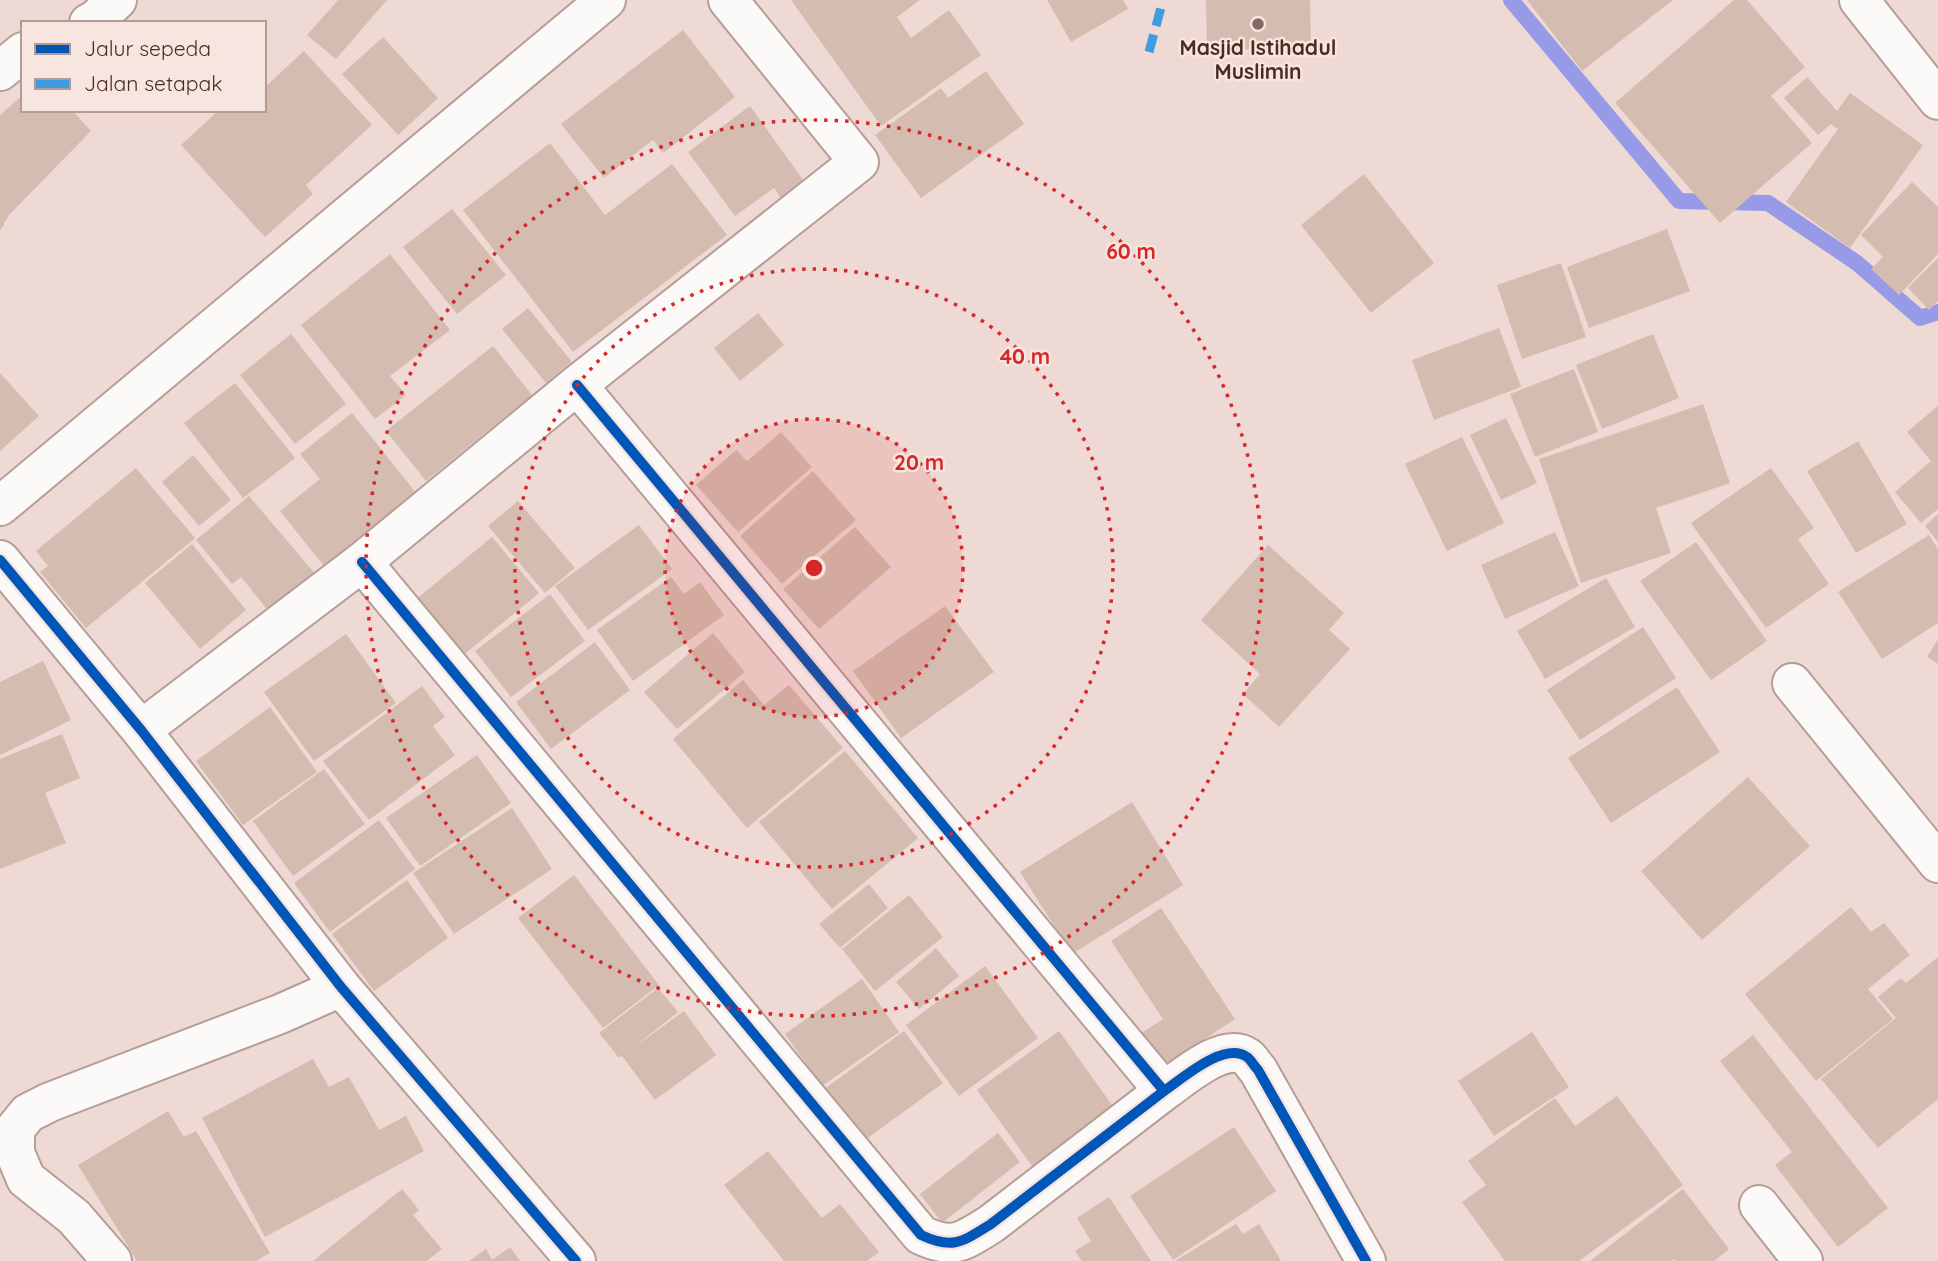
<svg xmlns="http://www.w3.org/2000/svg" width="1938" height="1261" viewBox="0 0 1938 1261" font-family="Quicksand,sans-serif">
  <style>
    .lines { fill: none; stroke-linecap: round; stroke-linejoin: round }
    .stream { stroke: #979ae7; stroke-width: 16 }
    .building { fill: #d4bcb0 }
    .minor-casing { stroke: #b69d97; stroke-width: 42 }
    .major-casing { stroke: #b69d97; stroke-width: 42 }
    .minor { stroke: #fcf9f9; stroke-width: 38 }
    .major { stroke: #fcf9f9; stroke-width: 38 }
    .quiet { stroke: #409ce0; stroke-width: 9; stroke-dasharray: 18 9; stroke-linecap: butt }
    .cycleway-casing { stroke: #f7e5df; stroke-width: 15 }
    .cycleway { stroke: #0057b8; stroke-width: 10 }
    .ring { fill: none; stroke: #d62828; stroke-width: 3.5; stroke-dasharray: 3.5 7 }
    .poi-dot { fill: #866860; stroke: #f7e5df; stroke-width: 2.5 }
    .labels { text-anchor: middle; stroke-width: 5; stroke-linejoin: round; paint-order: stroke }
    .poi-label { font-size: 21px; font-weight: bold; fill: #4e2b21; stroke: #f7e5df }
    .centre { fill: #d62828; stroke: #f7e5df; stroke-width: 3.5 }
    .ring-label { font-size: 21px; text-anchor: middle; font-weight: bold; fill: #d62828; stroke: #f7e5df; stroke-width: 5; stroke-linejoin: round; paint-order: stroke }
  </style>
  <rect width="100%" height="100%" fill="#eed9d4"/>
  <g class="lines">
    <!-- stream -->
    <path class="stream" d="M 1511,0 L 1679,201 L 1768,203 L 1857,263 L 1920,318 L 1938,312"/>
  </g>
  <!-- building -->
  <path class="building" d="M 338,0 L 387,0 L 336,59 L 307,35 Z
    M 791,0 L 920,0 L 897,17 L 911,38 L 949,10 L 981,55 L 881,126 Z
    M 1047,0 L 1123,0 L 1128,9 L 1071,42 Z
    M 1206,0 L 1310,0 L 1311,48 L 1207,50 Z
    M 1527,0 L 1673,0 L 1582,71 Z
    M 1734,0 L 1747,0 L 1805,67 L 1771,96 L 1812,143 L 1720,223 L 1615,103 Z
    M 683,30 L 735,97 L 663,153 L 653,140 L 604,178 L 561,124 Z
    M 383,37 L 438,98 L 398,135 L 342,74 Z
    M 304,51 L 372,125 L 306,185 L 313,194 L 265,237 L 181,145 L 219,110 L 264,110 L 264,88 Z
    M 986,71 L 1024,124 L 921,198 L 875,135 L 941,88 L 948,98 Z
    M 1807,77 L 1837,111 L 1850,93 L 1923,145 L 1850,248 L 1786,202 L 1838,129 L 1831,124 L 1818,135 L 1784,98 Z
    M 23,95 L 23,110 L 72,110 L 91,131 L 9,215 L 0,231 L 0,115 Z
    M 750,106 L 806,184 L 783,201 L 774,188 L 735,216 L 688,152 Z
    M 550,143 L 605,215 L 672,164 L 727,235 L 573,352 L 463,210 Z
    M 1364,174 L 1434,263 L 1371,313 L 1301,225 Z
    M 1912,182 L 1938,207 L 1938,254 L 1899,295 L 1871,269 L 1883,257 L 1861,235 Z
    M 452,209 L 506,275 L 457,314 L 403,247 Z
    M 1667,229 L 1690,291 L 1589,328 L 1567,267 Z
    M 390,254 L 450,330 L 390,376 L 406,395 L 375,419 L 301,325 Z
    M 1938,258 L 1938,301 L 1929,310 L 1908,288 Z
    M 1561,263 L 1586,337 L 1522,359 L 1497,285 Z
    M 528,308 L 572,362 L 546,383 L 502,329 Z
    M 758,313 L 784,345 L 740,381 L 714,348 Z
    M 1499,328 L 1521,387 L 1434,420 L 1412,360 Z
    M 291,334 L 346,404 L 295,444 L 240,375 Z
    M 1653,334 L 1679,398 L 1602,429 L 1576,365 Z
    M 493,346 L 532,395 L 426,481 L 386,431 Z
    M 1574,369 L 1598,432 L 1535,457 L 1510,394 Z
    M 0,373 L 39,416 L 0,451 Z
    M 235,383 L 295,458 L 243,498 L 184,423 Z
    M 1703,404 L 1730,483 L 1656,508 L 1671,553 L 1581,583 L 1539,459 Z
    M 1938,406 L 1938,509 L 1921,523 L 1895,492 L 1931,461 L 1907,432 Z
    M 352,413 L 417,494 L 324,566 L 280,511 L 320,479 L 300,454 Z
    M 1506,418 L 1537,483 L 1501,500 L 1470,435 Z
    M 781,432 L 812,467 L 738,532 L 696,485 L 736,450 L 747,461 Z
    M 1462,437 L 1504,523 L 1447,551 L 1405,464 Z
    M 1858,441 L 1907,524 L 1856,553 L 1807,471 Z
    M 193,455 L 231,500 L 199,526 L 162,482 Z
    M 136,468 L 195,538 L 86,628 L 40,572 L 48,566 L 36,551 Z
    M 1771,468 L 1814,528 L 1798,539 L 1829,584 L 1766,628 L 1691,523 Z
    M 813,471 L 856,520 L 782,584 L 740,536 Z
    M 249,496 L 317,576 L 271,614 L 241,577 L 232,584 L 196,540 Z
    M 518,501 L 575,568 L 545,593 L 488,526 Z
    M 1938,514 L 1938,542 L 1925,526 Z
    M 639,525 L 672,569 L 588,630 L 555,586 Z
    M 855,527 L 891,567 L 819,629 L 783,589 Z
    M 1555,532 L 1579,586 L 1505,619 L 1481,565 Z
    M 1929,535 L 1938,549 L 1938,623 L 1882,659 L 1838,592 Z
    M 492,537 L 539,593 L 461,657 L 414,601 Z
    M 1696,542 L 1767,641 L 1711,680 L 1640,581 Z
    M 192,544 L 246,610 L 200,649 L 145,583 Z
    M 1268,545 L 1344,613 L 1329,630 L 1350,649 L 1279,727 L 1243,694 L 1260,674 L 1201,620 Z
    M 671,577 L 684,594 L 700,582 L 724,615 L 633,681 L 597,630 Z
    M 1606,578 L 1635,627 L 1545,679 L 1517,631 Z
    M 550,594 L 585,641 L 511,697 L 475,651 Z
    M 945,606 L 994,672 L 901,738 L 853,671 Z
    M 1643,627 L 1676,678 L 1580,740 L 1547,690 Z
    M 713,633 L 745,672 L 677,729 L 644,692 Z
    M 346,634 L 396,703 L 314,761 L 264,692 Z
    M 1938,639 L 1938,664 L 1927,657 Z
    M 595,642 L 630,690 L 551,749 L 516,702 Z
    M 43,661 L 71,720 L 0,755 L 0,682 Z
    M 743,680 L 764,705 L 789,685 L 843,748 L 747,828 L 673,739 Z
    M 422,686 L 445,717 L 433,726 L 455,755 L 369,820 L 323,761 Z
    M 1677,687 L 1720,752 L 1611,823 L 1568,758 Z
    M 270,707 L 317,772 L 243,825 L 196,761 Z
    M 62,734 L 80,778 L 45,793 L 66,843 L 0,869 L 0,759 Z
    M 845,751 L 918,838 L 832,909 L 759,822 Z
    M 477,755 L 511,803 L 420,866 L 386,818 Z
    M 324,769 L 365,824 L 293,876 L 253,821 Z
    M 1748,777 L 1810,846 L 1702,940 L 1641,871 Z
    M 1132,802 L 1183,885 L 1072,954 L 1020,872 Z
    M 512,808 L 552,869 L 454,934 L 413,873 Z
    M 379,820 L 415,869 L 330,932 L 294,883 Z
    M 574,875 L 659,985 L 603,1028 L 518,918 Z
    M 407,880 L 448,938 L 374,991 L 332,934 Z
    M 869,884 L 888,908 L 840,948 L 819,924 Z
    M 909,895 L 943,937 L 875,991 L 842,949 Z
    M 1851,907 L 1871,932 L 1884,923 L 1910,955 L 1868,989 L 1893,1019 L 1816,1081 L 1745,994 Z
    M 1161,908 L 1235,1019 L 1162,1067 L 1140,1034 L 1163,1019 L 1111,941 Z
    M 936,948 L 959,976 L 919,1009 L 896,982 Z
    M 1938,957 L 1938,1099 L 1878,1148 L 1821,1079 L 1896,1018 L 1878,997 L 1901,978 L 1906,983 Z
    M 985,966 L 1038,1038 L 959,1096 L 906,1025 Z
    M 862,979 L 899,1032 L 822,1086 L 785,1034 Z
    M 658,988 L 678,1012 L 633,1048 L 684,1011 L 716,1055 L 655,1100 L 622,1056 L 619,1058 L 599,1033 Z
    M 904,1031 L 943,1083 L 861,1143 L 823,1090 Z
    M 1059,1031 L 1117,1112 L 1035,1170 L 977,1090 Z
    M 1532,1032 L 1569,1087 L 1494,1136 L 1458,1081 Z
    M 1753,1035 L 1888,1208 L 1838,1247 L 1775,1165 L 1792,1152 L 1720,1061 Z
    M 313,1059 L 329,1087 L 349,1077 L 379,1130 L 406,1116 L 424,1151 L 265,1237 L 202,1118 Z
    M 1617,1096 L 1683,1185 L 1579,1261 L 1505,1261 L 1462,1202 L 1486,1185 L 1468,1161 L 1555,1098 L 1575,1126 Z
    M 168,1111 L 184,1137 L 196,1131 L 270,1253 L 256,1261 L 137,1261 L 78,1165 Z
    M 1234,1127 L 1276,1191 L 1173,1260 L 1130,1196 Z
    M 998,1133 L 1020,1162 L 942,1223 L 920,1194 Z
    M 768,1151 L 822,1218 L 840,1204 L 879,1252 L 867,1261 L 784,1261 L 724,1185 Z
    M 402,1189 L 419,1210 L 413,1215 L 442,1249 L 427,1261 L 313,1261 Z
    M 1683,1189 L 1729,1249 L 1714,1261 L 1676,1261 L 1674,1259 L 1672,1261 L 1590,1261 Z
    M 1109,1197 L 1151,1261 L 1082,1261 L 1075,1251 L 1091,1241 L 1077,1218 Z
    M 1236,1224 L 1243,1234 L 1259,1224 L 1281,1261 L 1175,1261 Z
    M 510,1247 L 520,1261 L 469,1261 L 486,1249 L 492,1260 Z"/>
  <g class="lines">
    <!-- minor casing -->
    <g class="minor-casing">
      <path id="minor" d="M 89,23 L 95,20 L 117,0
        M 0,71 L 23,52
        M 577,385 L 1164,1091 C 1183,1078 1224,1041 1247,1057 C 1251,1060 1254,1066 1258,1070 L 1366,1261
        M 0,506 L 606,0
        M 0,560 L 141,730 L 341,987 L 576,1261
        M 362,562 L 921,1235 C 953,1250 962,1242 991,1224 L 1164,1091
        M 1792,683 L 1938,863
        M 141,730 L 362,562 L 577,385 L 859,162 L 728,0
        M 1759,1205 L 1803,1261
        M 112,1261 L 74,1217 L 26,1179 L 15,1153 L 15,1129 L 28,1113 L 50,1102 L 280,1014 L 341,987"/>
    </g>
    <!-- major casing -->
    <g class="major-casing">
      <path id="major" d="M 1859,0 L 1938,100"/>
    </g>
    <!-- minor -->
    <use href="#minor" class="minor"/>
    <!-- major -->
    <use href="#major" class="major"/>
    <!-- quiet -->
    <path class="quiet" d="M 1149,52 L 1163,0"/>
    <!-- cycleway casing -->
    <g class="cycleway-casing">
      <path id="cycleway" d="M 577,385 L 1164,1091 C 1183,1078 1224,1041 1247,1057 C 1251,1060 1254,1066 1258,1070 L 1366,1261
        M 0,560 L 141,730 L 341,987 L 576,1261
        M 362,562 L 921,1235 C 953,1250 962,1242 991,1224 L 1164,1091"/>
    </g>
    <!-- cycleway -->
    <use href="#cycleway" class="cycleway"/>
  </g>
  <!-- distance rings -->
  <circle cx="814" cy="568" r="149" fill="#d62828" fill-opacity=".12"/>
  <g class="ring">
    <circle cx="814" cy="568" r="149"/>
    <circle cx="814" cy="568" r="299"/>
    <circle cx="814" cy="568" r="448"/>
  </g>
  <!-- markers -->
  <circle class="poi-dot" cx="1258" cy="24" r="7"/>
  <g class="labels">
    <!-- poi labels -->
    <g class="poi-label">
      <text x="1258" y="55">Masjid Istihadul<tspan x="1258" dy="24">Muslimin</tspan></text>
    </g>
  </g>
  <circle cx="814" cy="568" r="10" class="centre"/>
  <g class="ring-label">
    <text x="1131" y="259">60 m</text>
    <text x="1025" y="364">40 m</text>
    <text x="919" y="470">20 m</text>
  </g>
  <!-- legend -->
  <rect x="21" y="21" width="245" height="91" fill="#f7e5df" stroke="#b39b93" stroke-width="2"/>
  <rect x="35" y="44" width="35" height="10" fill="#0057b8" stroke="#b39b93" stroke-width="2"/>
  <text x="84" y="56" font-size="21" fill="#4e2b21">Jalur sepeda</text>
  <rect x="35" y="79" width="35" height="10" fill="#409ce0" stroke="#b39b93" stroke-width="2"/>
  <text x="84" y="91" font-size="21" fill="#4e2b21">Jalan setapak</text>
</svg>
